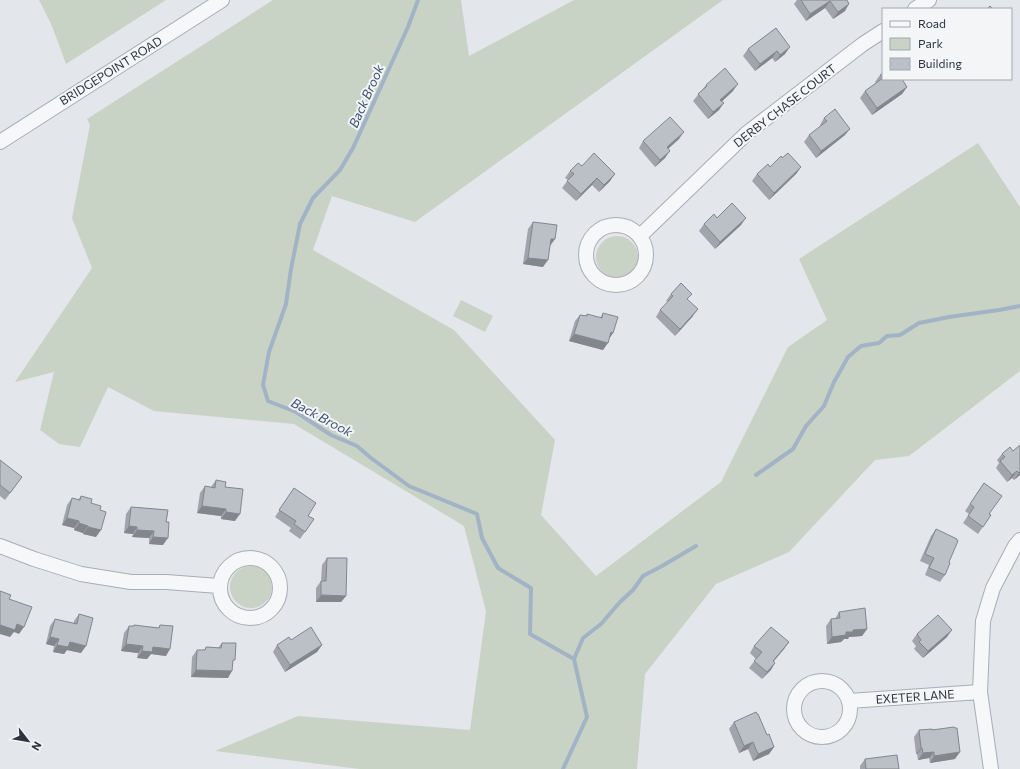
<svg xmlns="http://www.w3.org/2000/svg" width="1020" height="769" viewBox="0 0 1020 769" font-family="Commissioner,sans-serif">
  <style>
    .green { fill: #c8d3c6 }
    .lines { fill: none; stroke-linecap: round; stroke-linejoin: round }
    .stream { stroke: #a3b3c6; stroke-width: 4 }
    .minor-casing { stroke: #a9adb4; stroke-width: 16 }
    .minor { stroke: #f6f7f9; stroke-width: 14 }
    .wall { fill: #a1a4aa }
    .shaded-wall { fill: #83868b }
    .building { fill: #bbbfc6; stroke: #83868b }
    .labels { text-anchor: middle; stroke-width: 4; stroke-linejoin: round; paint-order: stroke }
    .street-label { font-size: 12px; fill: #2d3340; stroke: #f3f5f7 }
    .water-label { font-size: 13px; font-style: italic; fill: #3c5170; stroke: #f3f5f7 }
  </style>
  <rect width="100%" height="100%" fill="#e3e6ea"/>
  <!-- green -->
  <path class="green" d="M 39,0 L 166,0 L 66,64 L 52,26 Z
    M 273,0 L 461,0 L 469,56 L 574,0 L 723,0 L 415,222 L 332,196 L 313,250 L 454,330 L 555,440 L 541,515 L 596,576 L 721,482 L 788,347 L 827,320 L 799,259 L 978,143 L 1020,207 L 1020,371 L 909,456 L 875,460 L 789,552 L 716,584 L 645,674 L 637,769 L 360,769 L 215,751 L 298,716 L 470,730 L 486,611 L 464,526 L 294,424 L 154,411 L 108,387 L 80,447 L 59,444 L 40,430 L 54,372 L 15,382 L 92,268 L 72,218 L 90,125 L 87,119 Z
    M596 257a21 21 0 1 1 42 0a21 21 0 1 1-42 0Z
    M 461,300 L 493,316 L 485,332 L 453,316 Z
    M230 587a21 21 0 1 1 42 0a21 21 0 1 1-42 0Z"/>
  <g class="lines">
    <!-- stream -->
    <path class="stream" d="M 418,0 L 408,27 L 353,148 L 340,170 L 313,198 L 300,224 L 291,269 L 286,304 L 269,352 L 263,385 L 268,401 L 296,412 L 331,435 L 357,446 L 371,458 L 409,486 L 477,514 L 482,538 L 498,568 L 531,588 L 530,634 L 574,659 L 587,717 L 563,769
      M 756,475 L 793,449 L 806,426 L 824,406 L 834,382 L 848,357 L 861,346 L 879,343 L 887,336 L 900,335 L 919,323 L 949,317 L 999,310 L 1020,306
      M 574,659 L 583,638 L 601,624 L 620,602 L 633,590 L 643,576 L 662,566 L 696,546"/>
    <!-- minor casing -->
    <g class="minor-casing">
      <path id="minor" d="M 915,9 L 929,0
        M 0,142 L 222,0
        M586 255a30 30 0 1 1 60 0a30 30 0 1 1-60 0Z
        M 640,236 L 747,133 L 863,44 L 883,31
        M 0,546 L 34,559 L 81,574 L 131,582 L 166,582 L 219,586
        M220 588a30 30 0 1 1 60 0a30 30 0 1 1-60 0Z
        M794 709a28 28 0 1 1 56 0a28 28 0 1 1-56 0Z
        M 849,701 L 980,692
        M 991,769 L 980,692 L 983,621 L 993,588 L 1015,546 L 1020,540"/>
    </g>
    <!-- minor -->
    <use href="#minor" class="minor"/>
  </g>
  <!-- wall -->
  <path class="wall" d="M 797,0 L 847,0 L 845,11 L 833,19 L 825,8 L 806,21 L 794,4 Z
    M 776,28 L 785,54 L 775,62 L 772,58 L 755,71 L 743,56 L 748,49 Z
    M 880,75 L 907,87 L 902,94 L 872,115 L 860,98 L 865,91 L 876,83 L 875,82 Z
    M 706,85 L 733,91 L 722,101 L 719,110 L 708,119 L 693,101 Z
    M 824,118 L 845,135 L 816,158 L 804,142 L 809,135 L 821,126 L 820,125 Z
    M 679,139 L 668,149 L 665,158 L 655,167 L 639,148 L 643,141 Z
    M 582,166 L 610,181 L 599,192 L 592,185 L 576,201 L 562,188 L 568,180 L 565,178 L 570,171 Z
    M 770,167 L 801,167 L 796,174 L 769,200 L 752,181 L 757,174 Z
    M 717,218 L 741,225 L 715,249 L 699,231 L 704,224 Z
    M 533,222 L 550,246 L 543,267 L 523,264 L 528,229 Z
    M 671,294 L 688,300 L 693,316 L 675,336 L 656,317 L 660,310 L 668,302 L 666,301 Z
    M 603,313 L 613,333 L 609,339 L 603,350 L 569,341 L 575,321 L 580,315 L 586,316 L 587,314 L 600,318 Z
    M 1010,447 L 1020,475 L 1014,480 L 1012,478 L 1007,482 L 996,468 L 999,463 L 997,460 L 1002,454 Z
    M 0,460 L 17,484 L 5,500 L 0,496 Z
    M 216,480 L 225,487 L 235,521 L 221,519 L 221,516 L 197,513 L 200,493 L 205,486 L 211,487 Z
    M 984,483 L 989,514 L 991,515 L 978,534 L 963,523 L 969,514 L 965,511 Z
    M 294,488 L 308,516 L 314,519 L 300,539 L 289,531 L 291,528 L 275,517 Z
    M 81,496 L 100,510 L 96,537 L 83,534 L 83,533 L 74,530 L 74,528 L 62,525 L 67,505 L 72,498 L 78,500 Z
    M 131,507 L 168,510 L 163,545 L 149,544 L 149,538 L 132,537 L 133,534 L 124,533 L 126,514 Z
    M 936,529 L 949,562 L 945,575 L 940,582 L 925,575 L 929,565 L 920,561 L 931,536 Z
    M 327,558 L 346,596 L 341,602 L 316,602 L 316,588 L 321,581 L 322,565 Z
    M 839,612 L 867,629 L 862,636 L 849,637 L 848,639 L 844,639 L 841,642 L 827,644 L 826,626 L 831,619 L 835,619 Z
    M 79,614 L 81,653 L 67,650 L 64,654 L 53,652 L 54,646 L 46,644 L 50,626 L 55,619 L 74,623 L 74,621 Z
    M 134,625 L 158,628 L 160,625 L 166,656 L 151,654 L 147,659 L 137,658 L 138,653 L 121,651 L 124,633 L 129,626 L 134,626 Z
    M 917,634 L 947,637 L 923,658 L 914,649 L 916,646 L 912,641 Z
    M 291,640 L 322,645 L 317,652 L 285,672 L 273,652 L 277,645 Z
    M 789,642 L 784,649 L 774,661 L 775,663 L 762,679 L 749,668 L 756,659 L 750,653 L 754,646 Z
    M 222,643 L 233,663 L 228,678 L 191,677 L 192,657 L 197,650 L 204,650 L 206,647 L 218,648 Z
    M 757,714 L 767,735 L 774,747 L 769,754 L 753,761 L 748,749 L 739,753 L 729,729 L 734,722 Z
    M 919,730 L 932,730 L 955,759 L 930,763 L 929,758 L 918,760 L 917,754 L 916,754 L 914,737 Z
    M 865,759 L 898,769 L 860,769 L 860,766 Z"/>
  <!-- shaded-wall -->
  <path class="shaded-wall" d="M 830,1 L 825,8 L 806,21 L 810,14 Z
    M 849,4 L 845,11 L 833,19 L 838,12 Z
    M 790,47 L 785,54 L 775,62 L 780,55 Z
    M 777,51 L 772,58 L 755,71 L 760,64 Z
    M 738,84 L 733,91 L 716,107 L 720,100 Z
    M 907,87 L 902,94 L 872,115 L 877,108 Z
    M 724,103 L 719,110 L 708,119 L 713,112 Z
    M 850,129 L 845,135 L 816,158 L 821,151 Z
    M 684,132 L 679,139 L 662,154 L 667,147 Z
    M 670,151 L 665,158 L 655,167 L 660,160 Z
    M 801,167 L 796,174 L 769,200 L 774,193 Z
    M 615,174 L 610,181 L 599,192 L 604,185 Z
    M 597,178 L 592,185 L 576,201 L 581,194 Z
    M 746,218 L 741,225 L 715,249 L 720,242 Z
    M 551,239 L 555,239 L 550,246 L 546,246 Z
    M 528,258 L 548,260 L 543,267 L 523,264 Z
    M 698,309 L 693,316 L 675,336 L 680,329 Z
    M 611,332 L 613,333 L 608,340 Z
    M 574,334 L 608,343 L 603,350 L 569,341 Z
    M 1017,471 L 1012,478 L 1007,482 L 1012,475 Z
    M 1020,472 L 1020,475 L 1014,480 L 1019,473 Z
    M 202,506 L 226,509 L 221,516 L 197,513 Z
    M 226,512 L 240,514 L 235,521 L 221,519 Z
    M 67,518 L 79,521 L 74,528 L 62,525 Z
    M 79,523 L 88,526 L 83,533 L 74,530 Z
    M 129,526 L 137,527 L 133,534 L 124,533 Z
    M 88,527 L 101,530 L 96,537 L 83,534 Z
    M 137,530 L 154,531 L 149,538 L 132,537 Z
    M 153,537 L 168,538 L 163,545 L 149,544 Z
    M 321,595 L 346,596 L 341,602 L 316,602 Z
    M 17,624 L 24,627 L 19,634 L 14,632 L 10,637 L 0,634 L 0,625 Z
    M 867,629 L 862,636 L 849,637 L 848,639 L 844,639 L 841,642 L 827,644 L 832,637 L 853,630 Z
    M 952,630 L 947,637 L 923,658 L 928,651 Z
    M 50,637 L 59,639 L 54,646 L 46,644 Z
    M 70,642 L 86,646 L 81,653 L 67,650 L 64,654 L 53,652 L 57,645 Z
    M 789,642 L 784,649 L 768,668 L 773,661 Z
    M 126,644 L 143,646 L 138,653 L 121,651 Z
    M 322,645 L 317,652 L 285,672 L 290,665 Z
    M 153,647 L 170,649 L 166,656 L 151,654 L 147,659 L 137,658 L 142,651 Z
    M 775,663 L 771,670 L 762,679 L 767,672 Z
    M 196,670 L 232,671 L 228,678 L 191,677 Z
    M 753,742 L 748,749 L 739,753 L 744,746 Z
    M 774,747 L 769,754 L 753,761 L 758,754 Z
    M 921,748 L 922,748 L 917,754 L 916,754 Z
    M 934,752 L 929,758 L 918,760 L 923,753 Z
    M 960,752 L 955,759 L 930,763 L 934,756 Z"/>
  <!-- building -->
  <path class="building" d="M 801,0 L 847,0 L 849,4 L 838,12 L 830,1 L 810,14 Z
    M 990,6 L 993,9 L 987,9 Z
    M 776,28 L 790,47 L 780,55 L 777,51 L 760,64 L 748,49 Z
    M 725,68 L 738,84 L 720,100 L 724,103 L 713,112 L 698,94 L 707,86 L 706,85 Z
    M 883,73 L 883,79 L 902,79 L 907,87 L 877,108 L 865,91 L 883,78 L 880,75 Z
    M 835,109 L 850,129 L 821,151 L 809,135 L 827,121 L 824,118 Z
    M 670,117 L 684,132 L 667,147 L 670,151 L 660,160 L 643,141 Z
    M 594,153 L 615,174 L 604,185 L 597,178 L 581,194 L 567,181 L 574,174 L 570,171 L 578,163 L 582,166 Z
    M 788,153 L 801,167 L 774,193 L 757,174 L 768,164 L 770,167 L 781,156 L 782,158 Z
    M 732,203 L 746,218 L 720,242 L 704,224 L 714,214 L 717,218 Z
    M 533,222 L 557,225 L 555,239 L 551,239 L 548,260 L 528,258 Z
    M 681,283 L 692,294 L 687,299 L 698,309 L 680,329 L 660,310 L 673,296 L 671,294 Z
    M 603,313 L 618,317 L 613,333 L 611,332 L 608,343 L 574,334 L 580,315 L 587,316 L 587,314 L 602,318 Z
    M 1020,445 L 1020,472 L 1019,473 L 1017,471 L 1012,475 L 1000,461 L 1005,457 L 1002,454 L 1010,447 L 1013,451 Z
    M 0,460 L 22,477 L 10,493 L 0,485 Z
    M 216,480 L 226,482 L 225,487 L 243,489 L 240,514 L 226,512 L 226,509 L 202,506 L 205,486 L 215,488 Z
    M 984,483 L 1002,496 L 989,514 L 991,515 L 983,527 L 968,516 L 974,507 L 970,504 Z
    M 294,488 L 316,503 L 308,516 L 314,519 L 305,532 L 294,524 L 296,521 L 279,510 Z
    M 81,496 L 92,499 L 91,503 L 101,506 L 100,510 L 106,512 L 101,530 L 88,527 L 88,526 L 79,523 L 79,521 L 67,518 L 72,498 L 80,500 Z
    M 131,507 L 168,510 L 166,522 L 169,522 L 168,538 L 153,537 L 154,531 L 137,530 L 137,527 L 129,526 Z
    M 936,529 L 957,539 L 957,540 L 958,541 L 949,562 L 950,563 L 945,575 L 929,568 L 934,558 L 925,554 Z
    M 327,558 L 347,558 L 346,596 L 321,595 L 321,581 L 326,581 Z
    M 0,591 L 11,595 L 9,599 L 32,607 L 24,627 L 17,624 L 15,630 L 0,625 Z
    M 865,608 L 867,629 L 853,630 L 853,632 L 846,632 L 846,635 L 832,637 L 831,619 L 840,618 L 839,612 Z
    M 79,614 L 93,618 L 86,646 L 70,642 L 68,647 L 57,645 L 59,639 L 50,637 L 55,619 L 77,624 Z
    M 938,615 L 952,630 L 928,651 L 919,642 L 921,640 L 917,634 Z
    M 134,625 L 159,628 L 160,625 L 173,626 L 170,649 L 153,647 L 152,652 L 142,651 L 143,646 L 126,644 L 129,626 L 134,626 Z
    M 311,627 L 322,645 L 290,665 L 277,645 L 289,637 L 291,640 Z
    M 771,627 L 789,642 L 773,661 L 775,663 L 767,672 L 754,661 L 762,652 L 754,646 Z
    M 222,643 L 236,643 L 235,660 L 233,660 L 232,671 L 196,670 L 197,650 L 205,650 L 206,647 L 221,648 Z
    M 756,712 L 757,714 L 758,714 L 767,735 L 769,734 L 774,747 L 758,754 L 753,742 L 744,746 L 734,722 Z
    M 954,727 L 955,728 L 957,728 L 960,752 L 934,756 L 934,752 L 923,753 L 922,748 L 921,748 L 919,730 L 932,729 L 932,730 Z
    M 897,755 L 899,769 L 866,769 L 865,759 Z"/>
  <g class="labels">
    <!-- street labels -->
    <g class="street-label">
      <text transform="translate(111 71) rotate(-32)" y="4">BRIDGEPOINT ROAD</text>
      <text transform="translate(785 106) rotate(-38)" y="4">DERBY CHASE COURT</text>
      <text transform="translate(915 697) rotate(-4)" y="4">EXETER LANE</text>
    </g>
    <!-- water labels -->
    <g class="water-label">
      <text transform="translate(366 96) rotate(-66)" y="5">Back Brook</text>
      <text transform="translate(322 417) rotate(28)" y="5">Back Brook</text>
    </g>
  </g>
  <!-- legend -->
  <rect x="882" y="8" width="130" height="72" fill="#f3f5f7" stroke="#a4a7ae"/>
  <rect x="890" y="21" width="20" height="6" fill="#f6f7f9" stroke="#a4a7ae"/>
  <text x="918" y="28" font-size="12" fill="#2d3340">Road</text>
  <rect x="890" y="38" width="20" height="12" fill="#c8d3c6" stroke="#a4a7ae"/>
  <text x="918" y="48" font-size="12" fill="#2d3340">Park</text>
  <rect x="890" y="58" width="20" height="12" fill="#bbbfc6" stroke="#a4a7ae"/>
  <text x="918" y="68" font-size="12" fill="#2d3340">Building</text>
  <!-- north arrow -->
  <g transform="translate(28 741) rotate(121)" stroke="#f3f5f7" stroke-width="3" paint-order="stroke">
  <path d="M0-3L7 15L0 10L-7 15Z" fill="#2d3340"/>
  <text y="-6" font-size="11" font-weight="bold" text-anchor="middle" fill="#2d3340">N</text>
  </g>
</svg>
